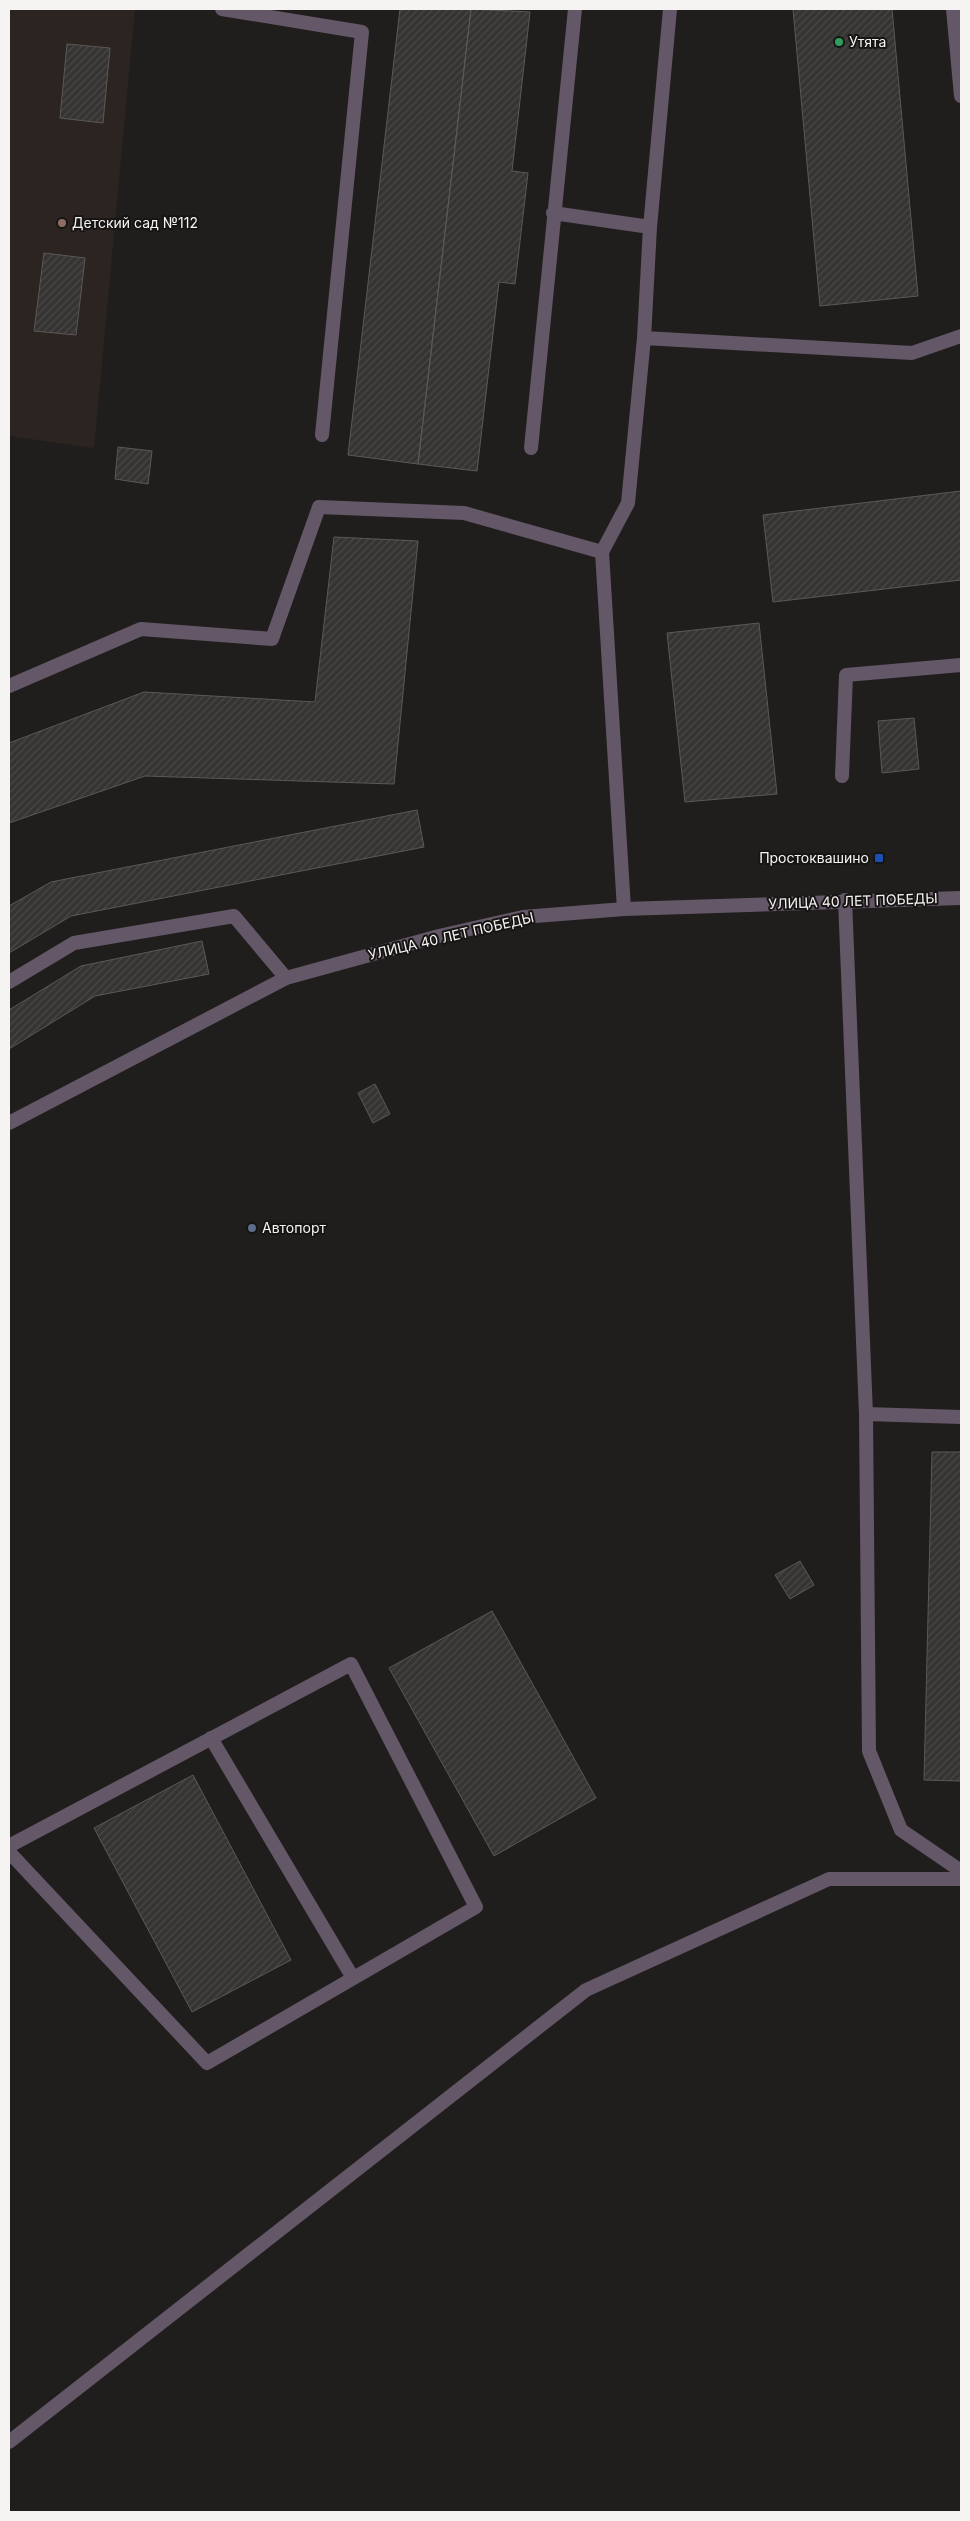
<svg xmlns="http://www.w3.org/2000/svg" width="970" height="2521" viewBox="0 0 970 2521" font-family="Inter,sans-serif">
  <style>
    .built { fill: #2c2420 }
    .building { fill: url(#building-hatch); stroke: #5c5858 }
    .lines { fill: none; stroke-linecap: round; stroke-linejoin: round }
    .service { stroke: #645767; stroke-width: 14 }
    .minor { stroke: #645767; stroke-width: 14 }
    .leisure-dot { fill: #2e9e5b; stroke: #171514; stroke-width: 2 }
    .education-dot { fill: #8d6e63; stroke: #171514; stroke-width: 2 }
    .transit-dot { fill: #1a4fb4; stroke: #171514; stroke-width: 2 }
    .service-dot { fill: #5c6f8a; stroke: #171514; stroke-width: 2 }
    .labels { text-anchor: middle; stroke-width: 4; stroke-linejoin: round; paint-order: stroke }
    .poi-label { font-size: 14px; fill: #f6f4f3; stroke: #171514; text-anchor: start }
    .street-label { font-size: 14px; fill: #f6f4f3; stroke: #171514 }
  </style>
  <defs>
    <pattern id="building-hatch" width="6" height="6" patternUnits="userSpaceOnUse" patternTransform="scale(1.25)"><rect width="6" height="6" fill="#363333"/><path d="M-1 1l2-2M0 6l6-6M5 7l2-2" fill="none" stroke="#4a4747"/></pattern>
  </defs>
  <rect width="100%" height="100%" fill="#201e1d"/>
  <!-- built -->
  <path class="built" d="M 9,9 L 135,9 L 94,448 L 9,436 Z"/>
  <!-- building -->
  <path class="building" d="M 400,9 L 471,9 L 418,464 L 348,455 Z
    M 471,9 L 530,12 L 512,171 L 528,173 L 515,284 L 499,282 L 477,471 L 418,464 Z
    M 793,9 L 892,9 L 918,296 L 820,306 Z
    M 67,44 L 110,48 L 103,123 L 60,118 Z
    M 44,253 L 85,258 L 76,335 L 34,331 Z
    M 118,447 L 152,451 L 148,484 L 115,479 Z
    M 961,491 L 961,580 L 773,602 L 763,515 Z
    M 334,537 L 418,541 L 394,784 L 145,776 L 9,823 L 9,743 L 144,692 L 315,702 Z
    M 759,623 L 777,794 L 685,802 L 667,633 Z
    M 914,718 L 919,769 L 882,773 L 878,721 Z
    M 417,810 L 424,847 L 71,916 L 9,953 L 9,906 L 51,882 Z
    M 202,941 L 209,974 L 95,996 L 9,1049 L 9,1010 L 81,966 Z
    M 375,1084 L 390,1114 L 373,1123 L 358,1093 Z
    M 932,1452 L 961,1452 L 961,1781 L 924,1780 Z
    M 800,1561 L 814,1585 L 790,1599 L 775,1575 Z
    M 492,1611 L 596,1798 L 494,1856 L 389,1668 Z
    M 193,1775 L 291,1960 L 192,2012 L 94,1828 Z"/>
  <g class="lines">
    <!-- service -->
    <path class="service" d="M 222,9 L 362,32 L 322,435
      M 953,9 L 961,96
      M 553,213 L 650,227
      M 644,338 L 912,353 L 961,336
      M 531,448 L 575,9
      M 9,686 L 141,629 L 272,639 L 319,507 L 464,513 L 602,552
      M 842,776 L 846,675 L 961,665
      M 845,900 L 866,1414 L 869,1751 L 901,1830 L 961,1871
      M 624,909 L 602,552 L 628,503 L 644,338 L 650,227 L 670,9
      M 9,982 L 74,943 L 234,916 L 286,978
      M 866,1414 L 961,1417
      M 211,1738 L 353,1978
      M 9,1846 L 351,1664 L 476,1907 L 207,2063 L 9,1852
      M 9,2442 L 586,1990 L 829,1879 L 961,1879"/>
    <!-- minor -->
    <path class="minor" d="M 9,1123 L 286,978 L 439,936 L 523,917 L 624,909 L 961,898"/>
  </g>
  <!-- markers -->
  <circle class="leisure-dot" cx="839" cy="42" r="5"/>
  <circle class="education-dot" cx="62" cy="223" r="5"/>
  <rect class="transit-dot" x="874" y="853" width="10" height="10" rx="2.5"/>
  <circle class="service-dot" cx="252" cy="1228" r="5"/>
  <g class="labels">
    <!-- poi labels -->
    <g class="poi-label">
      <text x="849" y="47">Утята</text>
      <text x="72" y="228">Детский сад №112</text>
      <text x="869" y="863" text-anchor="end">Простоквашино</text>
      <text x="262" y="1233">Автопорт</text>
    </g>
    <!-- street labels -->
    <g class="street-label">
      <text transform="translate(853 901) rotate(-2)" y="5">УЛИЦА 40 ЛЕТ ПОБЕДЫ</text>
      <text transform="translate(451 936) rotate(-13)" y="5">УЛИЦА 40 ЛЕТ ПОБЕДЫ</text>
    </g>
  </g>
  <!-- border -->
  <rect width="970" height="2521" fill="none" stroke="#f6f4f3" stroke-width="20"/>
</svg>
